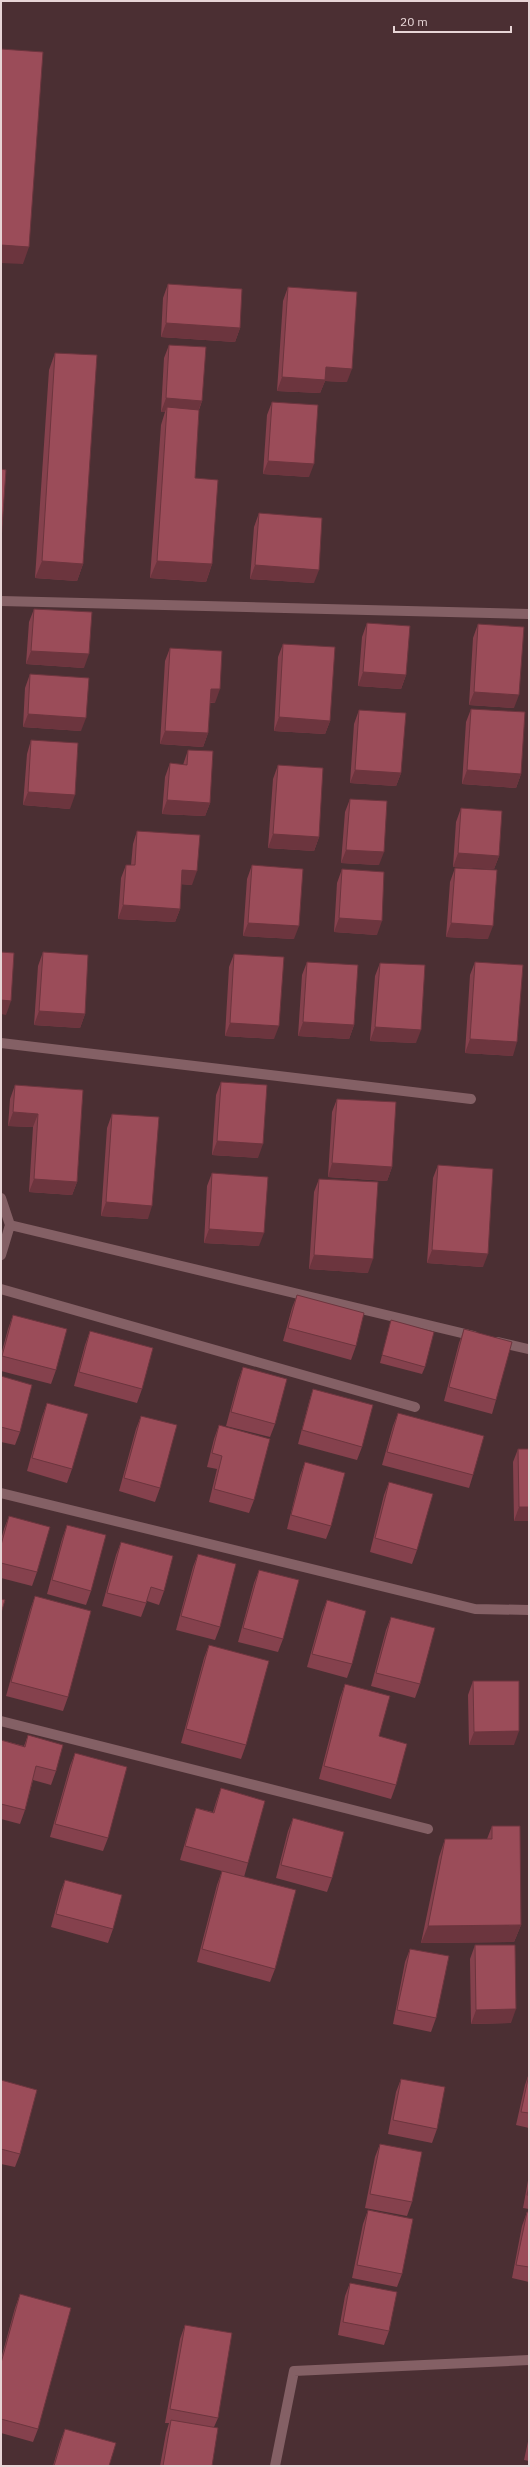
<svg xmlns="http://www.w3.org/2000/svg" width="530" height="2467" viewBox="0 0 530 2467" font-family="'IBM Plex Sans',sans-serif">
  <style>
    .lines { fill: none; stroke-linecap: round; stroke-linejoin: round }
    .minor { stroke: #846065; stroke-width: 10 }
    .wall { fill: #85414d }
    .shaded-wall { fill: #6c353e }
    .building { fill: #9b4c59; stroke: #6c353e }
  </style>
  <rect width="100%" height="100%" fill="#4b2f33"/>
  <g class="lines">
    <!-- minor -->
    <path class="minor" d="M 1,601 L 529,614
      M 1,1043 L 471,1099
      M 1,1198 L 10,1225 L 1,1255
      M 10,1225 L 474,1336
      M 1,1289 L 415,1407
      M 498,1342 L 528,1349
      M 1,1493 L 475,1609 L 529,1610
      M 1,1721 L 428,1829
      M 275,2466 L 294,2371 L 529,2360"/>
  </g>
  <!-- wall -->
  <path class="wall" d="M 168,284 L 240,328 L 235,342 L 161,337 L 163,298 Z
    M 288,287 L 347,382 L 325,381 L 320,393 L 277,391 L 283,301 Z
    M 169,345 L 202,401 L 199,410 L 195,478 L 212,564 L 206,582 L 150,578 L 161,425 L 165,412 L 161,412 L 164,358 Z
    M 55,353 L 83,564 L 77,581 L 35,578 L 49,370 Z
    M 272,402 L 309,477 L 263,474 L 267,415 Z
    M 259,513 L 314,583 L 250,579 L 254,527 Z
    M 34,609 L 84,668 L 26,664 L 29,622 Z
    M 367,623 L 406,675 L 401,689 L 358,686 L 362,637 Z
    M 478,624 L 514,708 L 469,705 L 473,638 Z
    M 283,644 L 330,721 L 325,734 L 274,731 L 278,657 Z
    M 170,648 L 215,703 L 210,703 L 208,733 L 203,747 L 160,744 L 165,661 Z
    M 30,674 L 81,731 L 23,727 L 25,688 Z
    M 471,709 L 521,774 L 516,788 L 462,784 L 466,722 Z
    M 359,710 L 401,773 L 396,786 L 350,783 L 354,724 Z
    M 31,740 L 70,809 L 23,805 L 27,754 Z
    M 188,750 L 210,803 L 205,816 L 162,814 L 165,777 L 170,763 L 183,765 Z
    M 278,765 L 319,837 L 314,851 L 268,848 L 273,779 Z
    M 350,799 L 379,865 L 341,863 L 345,812 Z
    M 461,808 L 499,856 L 494,869 L 453,867 L 456,822 Z
    M 137,831 L 192,885 L 181,884 L 180,909 L 175,922 L 118,919 L 121,878 L 126,865 L 131,865 L 133,844 Z
    M 252,865 L 294,939 L 243,936 L 247,879 Z
    M 455,868 L 488,939 L 446,937 L 450,882 Z
    M 342,869 L 377,935 L 334,932 L 337,883 Z
    M 43,952 L 85,1014 L 80,1028 L 34,1025 L 38,966 Z
    M 234,954 L 274,1039 L 225,1036 L 229,967 Z
    M 307,962 L 354,1025 L 349,1039 L 298,1036 L 302,975 Z
    M 475,962 L 513,1056 L 465,1053 L 470,975 Z
    M 380,963 L 416,1043 L 370,1041 L 375,976 Z
    M 221,1082 L 258,1158 L 212,1155 L 216,1095 Z
    M 15,1085 L 83,1090 L 77,1182 L 72,1195 L 29,1192 L 33,1127 L 8,1126 L 10,1099 Z
    M 337,1099 L 392,1167 L 387,1181 L 328,1177 L 332,1112 Z
    M 112,1114 L 148,1219 L 101,1216 L 107,1128 Z
    M 438,1165 L 483,1267 L 427,1263 L 433,1178 Z
    M 212,1173 L 259,1246 L 204,1243 L 207,1186 Z
    M 319,1179 L 368,1273 L 309,1269 L 314,1192 Z
    M 297,1295 L 356,1346 L 351,1360 L 283,1341 L 292,1308 Z
    M 13,1315 L 56,1370 L 51,1384 L 1,1371 L 1,1355 L 8,1329 Z
    M 391,1320 L 425,1367 L 422,1374 L 380,1363 L 389,1328 Z
    M 464,1329 L 496,1400 L 492,1414 L 444,1401 L 459,1343 Z
    M 90,1331 L 142,1389 L 137,1403 L 74,1386 L 85,1345 Z
    M 243,1367 L 275,1424 L 270,1437 L 226,1426 L 238,1381 Z
    M 1,1376 L 20,1432 L 15,1445 L 1,1442 Z
    M 313,1389 L 362,1447 L 357,1460 L 298,1444 L 309,1402 Z
    M 47,1403 L 72,1469 L 67,1483 L 27,1471 L 42,1417 Z
    M 398,1413 L 473,1475 L 469,1488 L 382,1465 L 393,1426 Z
    M 141,1416 L 160,1488 L 155,1502 L 119,1491 L 136,1429 Z
    M 219,1425 L 254,1500 L 249,1513 L 209,1502 L 217,1469 L 207,1467 L 214,1439 Z
    M 518,1449 L 529,1521 L 514,1521 L 513,1462 Z
    M 305,1462 L 331,1526 L 326,1539 L 287,1529 L 300,1476 Z
    M 389,1482 L 417,1550 L 412,1564 L 370,1552 L 384,1495 Z
    M 9,1516 L 37,1572 L 32,1586 L 1,1578 L 1,1540 L 4,1529 Z
    M 67,1525 L 91,1591 L 86,1605 L 47,1594 L 62,1539 Z
    M 121,1542 L 164,1591 L 159,1605 L 147,1601 L 141,1617 L 102,1606 L 116,1555 Z
    M 198,1554 L 220,1627 L 215,1640 L 176,1630 L 193,1567 Z
    M 259,1570 L 283,1639 L 278,1652 L 238,1642 L 254,1583 Z
    M 35,1596 L 68,1697 L 63,1711 L 6,1696 L 30,1610 Z
    M 327,1600 L 352,1664 L 347,1678 L 307,1667 L 322,1613 Z
    M 391,1617 L 420,1684 L 415,1698 L 371,1686 L 386,1630 Z
    M 209,1645 L 246,1745 L 241,1759 L 181,1743 L 204,1658 Z
    M 473,1681 L 514,1745 L 469,1745 L 468,1695 Z
    M 345,1684 L 379,1736 L 396,1785 L 391,1799 L 319,1779 L 340,1698 Z
    M 28,1735 L 56,1771 L 51,1785 L 33,1780 L 25,1810 L 20,1824 L 1,1819 L 1,1740 L 24,1746 Z
    M 75,1753 L 108,1838 L 103,1851 L 50,1837 L 70,1766 Z
    M 221,1788 L 248,1863 L 244,1877 L 275,1969 L 270,1982 L 197,1962 L 217,1885 L 222,1871 L 180,1860 L 191,1822 L 196,1808 L 213,1812 L 216,1802 Z
    M 293,1818 L 332,1878 L 327,1892 L 276,1878 L 288,1831 Z
    M 492,1826 L 521,1925 L 514,1942 L 421,1943 L 439,1857 L 445,1839 L 487,1839 Z
    M 65,1880 L 113,1929 L 108,1943 L 51,1927 L 60,1893 Z
    M 475,1945 L 511,2023 L 471,2024 L 470,1959 Z
    M 410,1949 L 436,2018 L 431,2032 L 393,2024 L 405,1962 Z
    M 529,2073 L 529,2128 L 516,2125 L 525,2085 Z
    M 401,2079 L 437,2129 L 432,2143 L 388,2134 L 396,2092 Z
    M 1,2080 L 20,2154 L 15,2167 L 1,2164 Z
    M 380,2144 L 412,2202 L 407,2216 L 365,2208 L 375,2157 Z
    M 529,2175 L 529,2209 L 523,2208 Z
    M 368,2210 L 402,2274 L 397,2287 L 352,2278 L 363,2224 Z
    M 527,2212 L 529,2212 L 529,2282 L 512,2278 L 522,2226 Z
    M 350,2283 L 389,2331 L 384,2345 L 338,2335 L 345,2296 Z
    M 20,2294 L 38,2429 L 33,2442 L 1,2433 L 1,2359 L 15,2308 Z
    M 185,2325 L 218,2418 L 214,2427 L 212,2466 L 160,2466 L 166,2433 L 169,2423 L 165,2423 L 180,2339 Z
    M 65,2429 L 109,2466 L 53,2466 L 60,2442 Z
    M 529,2437 L 529,2461 L 524,2460 Z"/>
  <!-- shaded-wall -->
  <path class="shaded-wall" d="M 1,245 L 29,247 L 23,264 L 1,263 Z
    M 166,323 L 240,328 L 235,342 L 161,337 Z
    M 326,367 L 352,369 L 347,382 L 325,381 L 320,393 L 277,391 L 282,377 Z
    M 166,398 L 202,401 L 197,414 L 167,407 L 165,412 L 161,412 Z
    M 268,461 L 314,464 L 309,477 L 263,474 Z
    M 42,561 L 83,564 L 77,581 L 35,578 Z
    M 157,561 L 212,564 L 206,582 L 150,578 Z
    M 255,565 L 319,570 L 314,583 L 250,579 Z
    M 31,651 L 89,654 L 84,668 L 26,664 Z
    M 363,672 L 406,675 L 401,689 L 358,686 Z
    M 211,689 L 220,689 L 215,703 L 206,702 Z
    M 474,692 L 519,695 L 514,708 L 469,705 Z
    M 28,714 L 86,718 L 81,731 L 23,727 Z
    M 279,717 L 330,721 L 325,734 L 274,731 Z
    M 165,731 L 208,733 L 203,747 L 160,744 Z
    M 355,770 L 401,773 L 396,786 L 350,783 Z
    M 467,770 L 521,774 L 516,788 L 462,784 Z
    M 28,792 L 75,795 L 70,809 L 23,805 Z
    M 167,800 L 210,803 L 205,816 L 162,814 Z
    M 273,834 L 319,837 L 314,851 L 268,848 Z
    M 346,850 L 384,852 L 379,865 L 341,863 Z
    M 458,853 L 499,856 L 494,869 L 453,867 Z
    M 182,870 L 197,871 L 192,885 L 177,884 Z
    M 123,905 L 180,909 L 175,922 L 118,919 Z
    M 339,918 L 382,921 L 377,935 L 334,932 Z
    M 248,923 L 299,926 L 294,939 L 243,936 Z
    M 451,923 L 493,926 L 488,939 L 446,937 Z
    M 1,1000 L 11,1001 L 6,1015 L 1,1014 Z
    M 39,1011 L 85,1014 L 80,1028 L 34,1025 Z
    M 303,1022 L 354,1025 L 349,1039 L 298,1036 Z
    M 230,1023 L 279,1026 L 274,1039 L 225,1036 Z
    M 375,1027 L 421,1030 L 416,1043 L 370,1041 Z
    M 470,1039 L 517,1042 L 513,1056 L 465,1053 Z
    M 13,1112 L 38,1114 L 33,1127 L 8,1126 Z
    M 217,1141 L 263,1144 L 258,1158 L 212,1155 Z
    M 332,1163 L 392,1167 L 387,1181 L 328,1177 Z
    M 34,1179 L 77,1182 L 72,1195 L 29,1192 Z
    M 106,1202 L 152,1206 L 148,1219 L 101,1216 Z
    M 209,1229 L 264,1233 L 259,1246 L 204,1243 Z
    M 432,1250 L 488,1254 L 483,1267 L 427,1263 Z
    M 314,1255 L 373,1259 L 368,1273 L 309,1269 Z
    M 519,1507 L 529,1507 L 529,1521 L 514,1521 Z
    M 519,1731 L 514,1745 L 469,1745 L 474,1732 Z
    M 521,1925 L 514,1942 L 421,1943 L 428,1926 Z
    M 516,2009 L 511,2023 L 471,2024 L 476,2010 Z"/>
  <!-- building -->
  <path class="building" d="M 1,49 L 43,52 L 29,247 L 1,245 Z
    M 168,284 L 242,289 L 240,328 L 166,323 Z
    M 288,287 L 357,292 L 352,369 L 326,367 L 325,380 L 282,377 Z
    M 169,345 L 206,347 L 202,401 L 166,398 Z
    M 55,353 L 97,355 L 83,564 L 42,561 Z
    M 272,402 L 318,405 L 314,464 L 268,461 Z
    M 167,407 L 199,410 L 195,478 L 218,480 L 212,564 L 157,561 Z
    M 1,469 L 6,470 L 1,541 Z
    M 259,513 L 322,518 L 319,570 L 255,565 Z
    M 34,609 L 92,612 L 89,654 L 31,651 Z
    M 367,623 L 410,626 L 406,675 L 363,672 Z
    M 478,624 L 524,627 L 519,695 L 474,692 Z
    M 283,644 L 335,647 L 330,721 L 279,717 Z
    M 170,648 L 222,651 L 220,689 L 211,689 L 208,733 L 165,731 Z
    M 30,674 L 89,678 L 86,718 L 28,714 Z
    M 471,709 L 525,712 L 521,774 L 467,770 Z
    M 359,710 L 406,713 L 401,773 L 355,770 Z
    M 31,740 L 78,743 L 75,795 L 28,792 Z
    M 188,750 L 213,751 L 210,803 L 167,800 L 170,763 L 187,765 Z
    M 278,765 L 323,768 L 319,837 L 273,834 Z
    M 350,799 L 387,801 L 384,852 L 346,850 Z
    M 461,808 L 502,811 L 499,856 L 458,853 Z
    M 137,831 L 200,835 L 197,871 L 182,870 L 180,909 L 123,905 L 126,865 L 135,865 Z
    M 252,865 L 303,869 L 299,926 L 248,923 Z
    M 455,868 L 497,870 L 493,926 L 451,923 Z
    M 342,869 L 384,872 L 382,921 L 339,918 Z
    M 1,952 L 14,953 L 11,1001 L 1,1000 Z
    M 43,952 L 88,955 L 85,1014 L 39,1011 Z
    M 234,954 L 284,957 L 279,1026 L 230,1023 Z
    M 307,962 L 358,965 L 354,1025 L 303,1022 Z
    M 475,962 L 523,965 L 517,1042 L 470,1039 Z
    M 380,963 L 425,965 L 421,1030 L 375,1027 Z
    M 221,1082 L 267,1085 L 263,1144 L 217,1141 Z
    M 15,1085 L 83,1090 L 77,1182 L 34,1179 L 38,1114 L 13,1112 Z
    M 337,1099 L 396,1102 L 392,1167 L 332,1163 Z
    M 112,1114 L 159,1117 L 152,1206 L 106,1202 Z
    M 438,1165 L 493,1169 L 488,1254 L 432,1250 Z
    M 212,1173 L 268,1177 L 264,1233 L 209,1229 Z
    M 319,1179 L 378,1182 L 373,1259 L 314,1255 Z
    M 297,1295 L 364,1313 L 356,1346 L 288,1328 Z
    M 13,1315 L 67,1329 L 56,1370 L 2,1356 Z
    M 391,1320 L 434,1332 L 425,1367 L 382,1355 Z
    M 464,1329 L 512,1342 L 496,1400 L 449,1387 Z
    M 90,1331 L 153,1348 L 142,1389 L 79,1372 Z
    M 243,1367 L 287,1379 L 275,1424 L 231,1412 Z
    M 1,1376 L 32,1385 L 20,1432 L 1,1427 Z
    M 313,1389 L 373,1405 L 362,1447 L 302,1430 Z
    M 47,1403 L 88,1414 L 72,1469 L 32,1458 Z
    M 398,1413 L 484,1436 L 473,1475 L 387,1452 Z
    M 141,1416 L 177,1425 L 160,1488 L 124,1478 Z
    M 219,1425 L 270,1439 L 254,1500 L 214,1489 L 222,1456 L 212,1453 Z
    M 518,1449 L 529,1449 L 529,1507 L 519,1507 Z
    M 305,1462 L 345,1473 L 331,1526 L 291,1515 Z
    M 389,1482 L 433,1494 L 417,1550 L 375,1538 Z
    M 9,1516 L 50,1527 L 37,1572 L 1,1563 L 1,1545 Z
    M 67,1525 L 106,1535 L 91,1591 L 52,1580 Z
    M 121,1542 L 173,1556 L 164,1591 L 151,1587 L 146,1603 L 107,1593 Z
    M 198,1554 L 236,1564 L 220,1627 L 181,1616 Z
    M 259,1570 L 299,1580 L 283,1639 L 243,1628 Z
    M 35,1596 L 91,1611 L 68,1697 L 11,1682 Z
    M 1,1599 L 5,1600 L 1,1613 Z
    M 327,1600 L 366,1611 L 352,1664 L 312,1654 Z
    M 391,1617 L 435,1628 L 420,1684 L 376,1673 Z
    M 209,1645 L 269,1661 L 246,1745 L 186,1729 Z
    M 473,1681 L 519,1681 L 519,1731 L 474,1732 Z
    M 345,1684 L 390,1696 L 379,1736 L 407,1744 L 396,1785 L 324,1766 Z
    M 28,1735 L 63,1745 L 56,1771 L 36,1766 L 25,1810 L 1,1804 L 1,1740 L 25,1747 Z
    M 75,1753 L 127,1767 L 108,1838 L 55,1824 Z
    M 221,1788 L 265,1801 L 248,1863 L 185,1846 L 196,1808 L 214,1813 Z
    M 293,1818 L 344,1832 L 332,1878 L 281,1865 Z
    M 492,1826 L 520,1826 L 521,1925 L 428,1926 L 445,1839 L 492,1839 Z
    M 222,1871 L 296,1890 L 275,1969 L 202,1949 Z
    M 65,1880 L 122,1895 L 113,1929 L 56,1914 Z
    M 475,1945 L 515,1945 L 516,2009 L 476,2010 Z
    M 410,1949 L 449,1956 L 436,2018 L 397,2010 Z
    M 529,2074 L 529,2113 L 521,2112 Z
    M 401,2079 L 445,2087 L 437,2129 L 393,2120 Z
    M 1,2080 L 37,2090 L 20,2154 L 1,2149 Z
    M 380,2144 L 422,2152 L 412,2202 L 370,2194 Z
    M 529,2187 L 529,2195 L 527,2195 Z
    M 368,2210 L 413,2219 L 402,2274 L 357,2265 Z
    M 527,2212 L 529,2212 L 529,2267 L 516,2265 Z
    M 350,2283 L 397,2292 L 389,2331 L 343,2322 Z
    M 20,2294 L 71,2308 L 38,2429 L 1,2419 L 1,2363 Z
    M 185,2325 L 232,2333 L 218,2418 L 170,2409 Z
    M 171,2420 L 218,2428 L 212,2466 L 163,2466 Z
    M 65,2429 L 116,2443 L 109,2466 L 54,2466 Z"/>
  <!-- border -->
  <rect width="530" height="2467" fill="none" stroke="#e7d5d6" stroke-width="4"/>
  <!-- scale -->
  <path d="M394 26v6h117v-6" fill="none" stroke="#e7d5d6" stroke-width="2"/>
  <text x="400" y="26" font-size="12" fill="#e7d5d6" stroke="#4b2f33" stroke-width="3" paint-order="stroke">20 m</text>
</svg>
